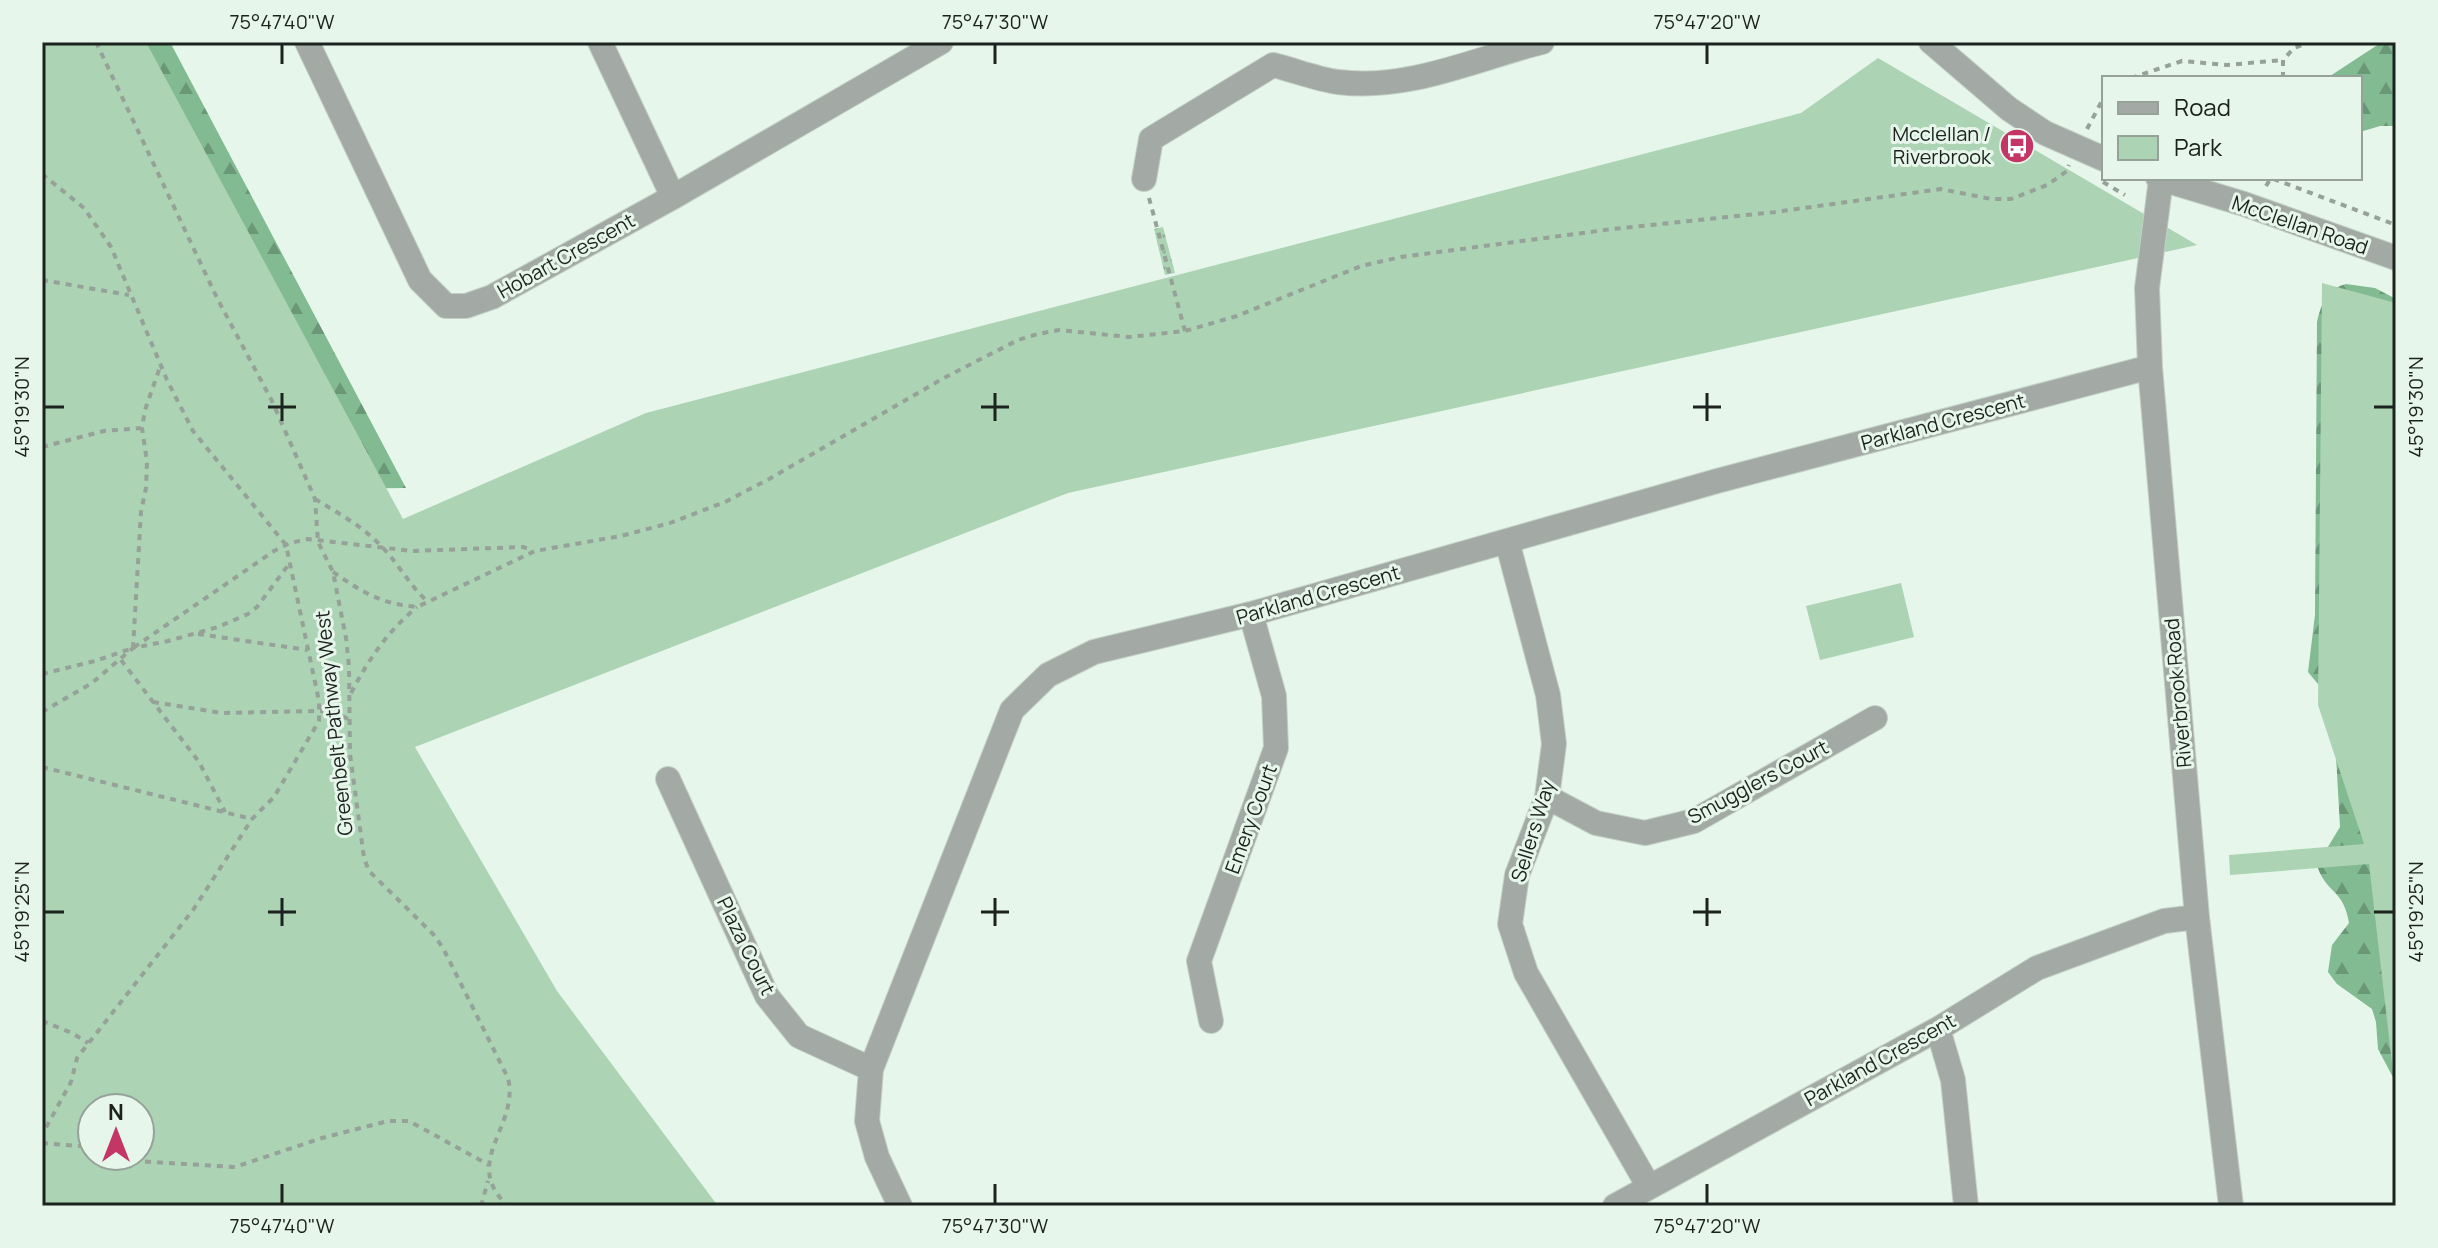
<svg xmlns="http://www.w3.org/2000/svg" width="2438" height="1248" viewBox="0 0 2438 1248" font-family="Manrope,sans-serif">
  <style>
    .grass { fill: url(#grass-dots) }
    .forest { fill: url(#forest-firs) }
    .park { fill: #abd3b4; fill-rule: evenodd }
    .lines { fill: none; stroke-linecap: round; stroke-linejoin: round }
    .minor-casing { stroke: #c2d0c5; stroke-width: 26 }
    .path { stroke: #96a198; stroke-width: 4; stroke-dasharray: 6 6; stroke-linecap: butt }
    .minor { stroke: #a3a9a4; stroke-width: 24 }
    .ticks { fill: none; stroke: #1c221e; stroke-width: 3 }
    .labels { text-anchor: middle; stroke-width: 6; stroke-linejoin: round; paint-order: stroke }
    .poi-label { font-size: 20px; fill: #1c221e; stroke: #e7f6ea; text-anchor: end }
    .street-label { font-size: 20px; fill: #1c221e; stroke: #e7f6ea }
    .neatline { fill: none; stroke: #1c221e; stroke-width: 3 }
    .ticks-label { font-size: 20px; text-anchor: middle; fill: #1c221e }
  </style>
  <defs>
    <pattern id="grass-dots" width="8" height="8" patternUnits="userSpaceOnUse" patternTransform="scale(2)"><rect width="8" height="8" fill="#abd3b4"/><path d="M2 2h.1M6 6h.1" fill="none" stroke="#93b59a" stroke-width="1.8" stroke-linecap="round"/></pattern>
    <pattern id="forest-firs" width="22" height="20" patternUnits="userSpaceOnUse" patternTransform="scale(2)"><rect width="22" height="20" fill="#82bb91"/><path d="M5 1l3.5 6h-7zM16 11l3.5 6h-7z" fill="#6a9876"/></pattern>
  </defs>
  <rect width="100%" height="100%" fill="#e7f6ea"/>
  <!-- grass -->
  <path class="grass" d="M 1163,227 L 1175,273 L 1165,275 L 1154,229 Z"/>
  <!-- forest -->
  <path class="forest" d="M 100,42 L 170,42 L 406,488 L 317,489 Z
    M 2382,42 L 2396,42 L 2396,126 L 2380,126 L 2360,132 L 2360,78 L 2327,78 Z
    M 2346,284 L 2375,288 L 2396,299 L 2396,1083 L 2378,1049 L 2376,1022 L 2372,1009 L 2337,984 L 2328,972 L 2332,945 L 2349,923 C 2344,889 2325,893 2317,865 L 2340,827 L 2333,702 L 2308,672 L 2315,615 L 2317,322 C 2321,304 2328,288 2346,284 Z"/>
  <!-- park -->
  <path class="park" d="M 42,42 L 146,42 L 403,519 L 646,413 L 1801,113 L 1878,58 L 2197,245 L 1068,493 L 415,747 L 557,991 L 718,1206 L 42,1206 ZM 92,1108 L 140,1108 L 140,1156 L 92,1156 Z
    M 2322,283 L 2396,303 L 2396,1098 L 2369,864 L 2230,875 L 2229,855 L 2364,844 L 2318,705 Z
    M 1901,583 L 1914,637 L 1820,660 L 1806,606 Z"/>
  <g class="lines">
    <!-- minor casing -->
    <g class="minor-casing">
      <path id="minor" d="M 307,42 L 420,280 L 446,306 L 466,306 L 492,297 L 673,197 L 941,42
        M 600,42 L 673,197
        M 1931,42 L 2009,109 L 2045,133 L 2104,159
        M 2158,178 L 2244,204 L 2396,258
        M 1144,179 L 1151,139 L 1273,65 C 1294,70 1316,79 1338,82 C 1408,91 1475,59 1542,42
        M 2161,179 L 2147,288 L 2150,367 L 2197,917 L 2231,1206
        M 1507,541 L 1548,695 L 1554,744 L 1547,797 L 1517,875 L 1510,924 L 1526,973 L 1649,1187
        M 668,779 L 767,996 L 799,1036 L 871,1069
        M 1547,797 L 1596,823 L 1645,833 L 1694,821 L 1875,718
        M 1211,1021 L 1199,961 L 1276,748 L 1274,696 L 1251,614
        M 1938,1029 L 1953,1080 L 1966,1206
        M 900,1206 L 877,1157 L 867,1121 L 871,1069 L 1012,710 L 1048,675 L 1094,652 L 1251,614 L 1717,481 L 2150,367
        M 1615,1206 L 1938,1029 L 2037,968 L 2164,921 L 2197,917"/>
    </g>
    <!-- path -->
    <path class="path" d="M 96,42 L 218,300 L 272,401 L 315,499 L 318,542 L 333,572 L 346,638 L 349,667 L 350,754 L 364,858 L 369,871 L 433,934 L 443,948 L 508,1078 C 520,1127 460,1162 508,1206
      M 2131,78 L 2182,61 L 2227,65 L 2283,60
      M 2283,78 L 2283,60 L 2294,48 L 2310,42
      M 2087,129 L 2104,97
      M 42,174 L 84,208 L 111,247 L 167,380 L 193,431 L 286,545 L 319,701 L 319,721 L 274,797 L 252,819 L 193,910 L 77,1058 L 71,1082 L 42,1135
      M 2103,182 L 2125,195
      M 2266,186 L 2271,178 L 2396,225
      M 1149,198 L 1185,331
      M 42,280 L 129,295
      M 42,447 L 104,431 L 141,428
      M 315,499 C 338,513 364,527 382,547 C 399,564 409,585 427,601
      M 333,572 C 362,592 381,604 417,607 L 535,551 L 621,536 L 670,523 L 725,502 L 771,478 L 942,379 L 1018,340 L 1038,334 L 1059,330 L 1129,337 L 1185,331 L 1237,316 L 1361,266 L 1401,257 L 1613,229 L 1775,212 L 1941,189 L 1991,199 L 2011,199 L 2047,185 L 2067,171 L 2069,165
      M 198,634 L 308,650
      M 133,648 L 141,512 L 146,488 L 147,462 L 142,428 L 145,410 L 160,367
      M 121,660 L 199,762 L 225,812
      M 42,674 L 95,661 L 133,648 L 274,551 L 290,543 L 308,539 L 412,551 L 523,547 L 532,550
      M 351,693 C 369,659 387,632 417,607
      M 153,702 L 222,713 L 319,711 L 335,712 L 348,719
      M 42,712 L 92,683 L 133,648 L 168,641 L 218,627 L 248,614 L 257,607 L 289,564
      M 42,767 L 252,819
      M 42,1021 L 72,1033 L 88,1043
      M 42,1143 L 92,1147
      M 110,1156 L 118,1160 L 235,1167 L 322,1138 L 388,1121 L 409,1121 L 489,1165
      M 481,1206 L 488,1181"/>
    <!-- minor -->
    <use href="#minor" class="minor"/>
  </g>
  <!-- ticks -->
  <path class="ticks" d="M 282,44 L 282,64M 995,44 L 995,64M 1707,44 L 1707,64M 282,393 L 282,421M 995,393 L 995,421M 1707,393 L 1707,421M 44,407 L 64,407M 268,407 L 296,407M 981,407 L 1009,407M 1693,407 L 1721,407M 2374,407 L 2394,407M 282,898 L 282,926M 995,898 L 995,926M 1707,898 L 1707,926M 44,912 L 64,912M 268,912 L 296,912M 981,912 L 1009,912M 1693,912 L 1721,912M 2374,912 L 2394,912M 282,1184 L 282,1204M 995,1184 L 995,1204M 1707,1184 L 1707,1204"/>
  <!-- icons -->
  <defs>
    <g id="bus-disc" transform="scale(1.8)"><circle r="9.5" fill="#c33666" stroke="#e7f6ea"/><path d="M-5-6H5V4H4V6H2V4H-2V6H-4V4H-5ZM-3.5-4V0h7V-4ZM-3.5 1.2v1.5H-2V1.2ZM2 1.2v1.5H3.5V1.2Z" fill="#fff"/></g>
  </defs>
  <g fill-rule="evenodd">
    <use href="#bus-disc" x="2017" y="146"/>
  </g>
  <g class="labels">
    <!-- poi labels -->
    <g class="poi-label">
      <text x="1991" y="141">Mcclellan /<tspan x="1991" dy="23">Riverbrook</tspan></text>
    </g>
    <!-- street labels -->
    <g class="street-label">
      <text transform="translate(2300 225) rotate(19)" y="7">McClellan Road</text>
      <text transform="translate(566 256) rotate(-29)" y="7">Hobart Crescent</text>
      <text transform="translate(1943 422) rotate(-15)" y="7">Parkland Crescent</text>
      <text transform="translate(1318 595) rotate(-16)" y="7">Parkland Crescent</text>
      <text transform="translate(2178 693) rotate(-95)" y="7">Riverbrook Road</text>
      <text transform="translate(334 723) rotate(-96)" y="7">Greenbelt Pathway West</text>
      <text transform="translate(1758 782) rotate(-28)" y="7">Smugglers Court</text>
      <text transform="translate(1251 819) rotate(-70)" y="7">Emery Court</text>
      <text transform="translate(1533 831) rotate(-73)" y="7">Sellers Way</text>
      <text transform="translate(746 946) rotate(64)" y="7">Plaza Court</text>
      <text transform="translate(1880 1060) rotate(-29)" y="7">Parkland Crescent</text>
    </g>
  </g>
  <!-- border -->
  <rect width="2438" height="1248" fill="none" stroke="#e7f6ea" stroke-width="88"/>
  <!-- legend -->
  <rect x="2102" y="76" width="260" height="104" fill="#e7f6ea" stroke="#96a198" stroke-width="2"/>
  <rect x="2118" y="102" width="40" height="12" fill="#a3a9a4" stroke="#96a198" stroke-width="2"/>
  <text x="2174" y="116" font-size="24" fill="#1c221e">Road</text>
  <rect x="2118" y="136" width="40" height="24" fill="#abd3b4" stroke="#96a198" stroke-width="2"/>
  <text x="2174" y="156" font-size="24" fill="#1c221e">Park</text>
  <!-- north arrow -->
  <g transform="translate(116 1132)"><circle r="38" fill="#e7f6ea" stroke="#96a198" stroke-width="2"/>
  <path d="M0-6L14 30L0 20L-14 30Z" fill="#c33666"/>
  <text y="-12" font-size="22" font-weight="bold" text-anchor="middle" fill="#1c221e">N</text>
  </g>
  <rect x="44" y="44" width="2350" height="1160" class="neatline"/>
  <g class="ticks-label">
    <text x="282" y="29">75°47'40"W</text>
    <text x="995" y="29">75°47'30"W</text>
    <text x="1707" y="29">75°47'20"W</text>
    <text transform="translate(22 407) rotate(-90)" y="7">45°19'30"N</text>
    <text transform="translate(2416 407) rotate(-90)" y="7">45°19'30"N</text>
    <text transform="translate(22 912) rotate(-90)" y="7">45°19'25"N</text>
    <text transform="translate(2416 912) rotate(-90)" y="7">45°19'25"N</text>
    <text x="282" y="1233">75°47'40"W</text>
    <text x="995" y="1233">75°47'30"W</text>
    <text x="1707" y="1233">75°47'20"W</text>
  </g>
</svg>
